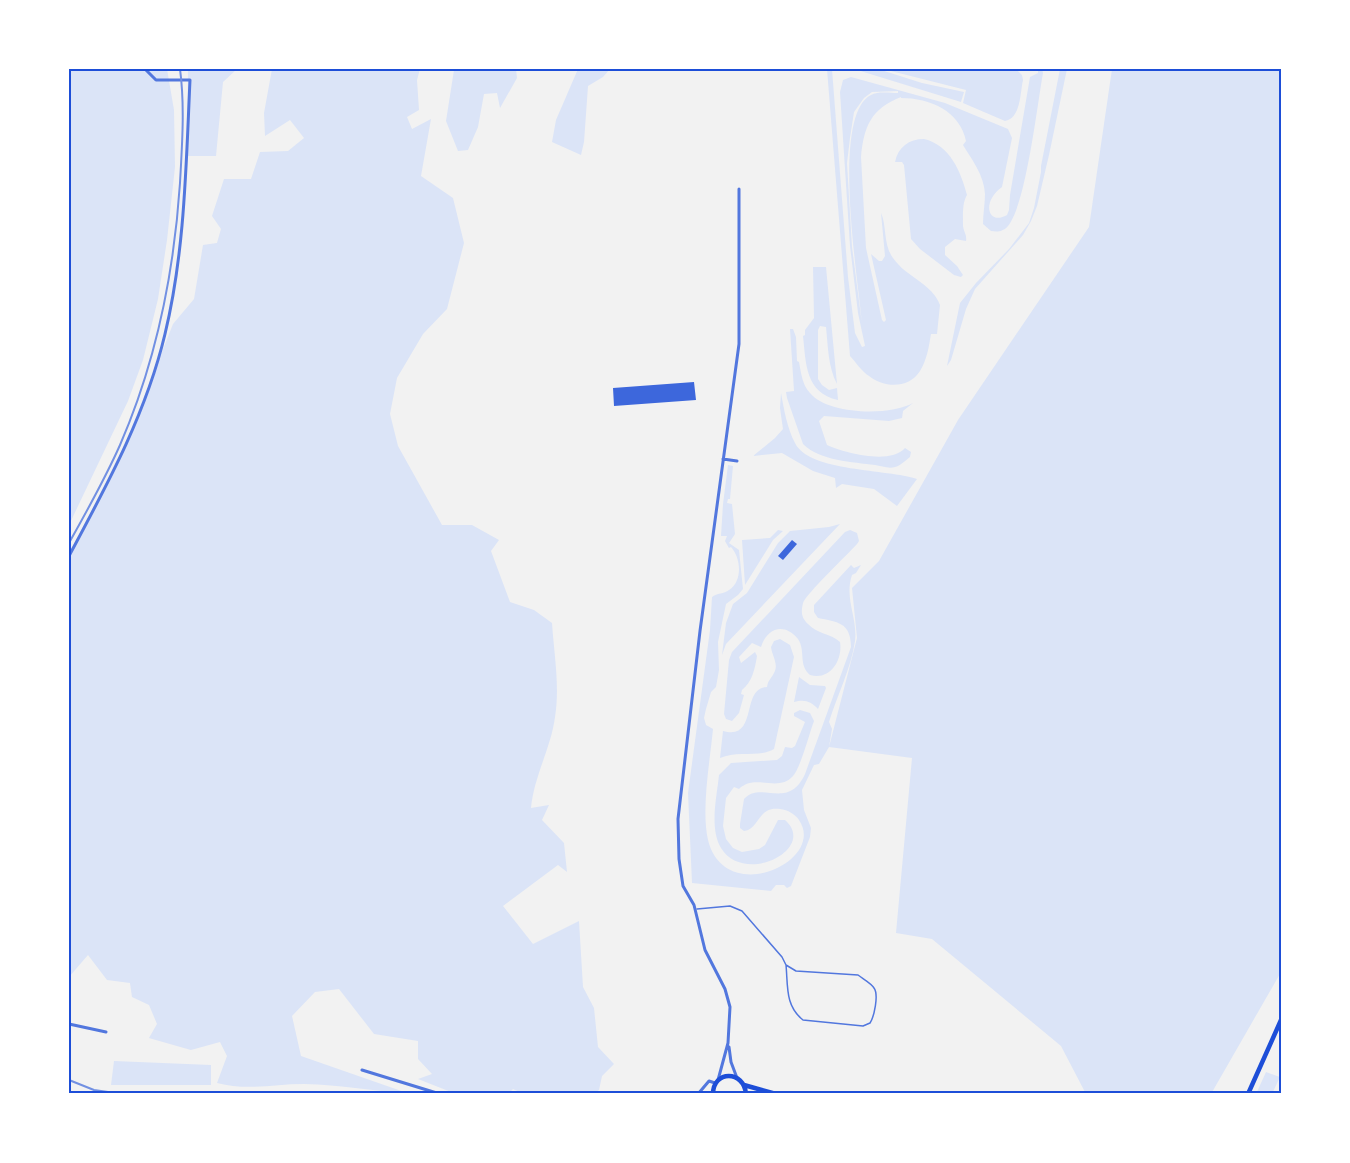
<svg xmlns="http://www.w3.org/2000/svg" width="1350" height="1163" viewBox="0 0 1350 1163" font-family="'Noto Sans',sans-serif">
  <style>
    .green { fill: #dbe4f7; fill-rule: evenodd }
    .building { fill: #3d67dc }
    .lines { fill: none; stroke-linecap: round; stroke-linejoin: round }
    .service { stroke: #5277de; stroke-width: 1.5 }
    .minor { stroke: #5277de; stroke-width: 3 }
    .primary { stroke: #1d4ed8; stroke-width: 4.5 }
    .rail { stroke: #7290e2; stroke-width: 2 }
    .neatline { fill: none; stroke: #1d4ed8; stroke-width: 2 }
  </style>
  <rect width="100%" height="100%" fill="#f2f2f2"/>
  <!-- green -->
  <path class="green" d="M 69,69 L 167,69 L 174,110 L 175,167 L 167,240 L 158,299 L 143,360 L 128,401 L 69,525 Z
    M 188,69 L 237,69 L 223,82 L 216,156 L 187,156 Z
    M 272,69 L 420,69 L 417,80 L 419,110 L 407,117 L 412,129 L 431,119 L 421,176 L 453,198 L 464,243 L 447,309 L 423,334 L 397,378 L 390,414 L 398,446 L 442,525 L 472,525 L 499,540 L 491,551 L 510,602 L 534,610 L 552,623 C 554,654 560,686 555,717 C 551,748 534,776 531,808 L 549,805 L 542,820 L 564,843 L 567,872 L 558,865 L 503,906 L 533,944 L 579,921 L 583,987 L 594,1008 L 598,1047 L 614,1064 L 602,1076 L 599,1090 L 593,1094 L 524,1094 L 513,1089 L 508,1094 L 456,1094 L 418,1079 L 432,1074 L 418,1059 L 418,1041 L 374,1034 L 339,989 L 315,992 L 292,1016 L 301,1056 L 410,1094 C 375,1091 340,1085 304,1084 C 273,1084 247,1091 217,1083 L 227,1056 L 220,1042 L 191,1050 L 149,1038 L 157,1024 L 149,1005 L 132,997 L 130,983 L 107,980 L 88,955 L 69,977 L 69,553 L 118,462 L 173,324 L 194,299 L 203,245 L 217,243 L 221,229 L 212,216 L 224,179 L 251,179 L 260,152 L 288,151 L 304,138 L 290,120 L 265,136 L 264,113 Z
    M 452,69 L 516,69 L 517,78 L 500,108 L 497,93 L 484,94 L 478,127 L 468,150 L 458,151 L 446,121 L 454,70 Z
    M 578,69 L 610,69 L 603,77 L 588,86 L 584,142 L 581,155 L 552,142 L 556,120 Z
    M 827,69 L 832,69 L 848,277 L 855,333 L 862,347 L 865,346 L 858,313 L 850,246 L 840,92 L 843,80 L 851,77 L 945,103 L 1008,129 L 1012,138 L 1002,187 C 981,202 988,226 1007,215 L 1009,210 L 1010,195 L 1030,77 L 1038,73 L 1038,69 L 1042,69 L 1043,73 C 1037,106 1026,204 1008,226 C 1003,232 997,232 991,231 L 983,224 C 983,214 985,203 985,194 C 984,175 972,160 963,145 L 966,141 C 960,111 930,98 901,98 L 901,97 C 871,109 864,126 861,157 L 866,248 L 882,320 L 884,322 L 886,320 L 871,254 L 879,261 L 882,261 L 885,256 L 881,213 C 887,226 883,245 893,258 C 907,278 932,283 940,305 L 937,334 L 931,334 C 929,346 927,360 920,371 C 909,389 884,388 869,376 C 861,371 856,362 850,356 ZM 898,91 L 898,93 C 890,93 878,91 871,95 C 830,115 859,284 862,324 L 852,247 L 847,163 L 850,138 L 854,112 L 864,98 L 872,92 Z
    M 854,69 L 878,69 L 922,83 L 964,92 L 961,102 Z
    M 883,69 L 1016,69 L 1022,75 L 1023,80 C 1020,93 1021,118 1005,121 L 963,103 L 966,90 Z
    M 1060,69 L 1067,69 L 1049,155 L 1037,206 L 1031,221 L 1023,235 L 975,289 L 966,309 L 951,360 L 947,366 L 960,303 L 976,283 L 1009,249 L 1029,223 L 1034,208 L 1041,172 L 1041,166 Z
    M 1112,69 L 1281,69 L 1281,972 L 1211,1094 L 1086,1094 L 1061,1046 L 932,939 L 896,933 L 912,758 L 829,747 L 819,764 L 814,765 L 802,790 L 804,810 L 811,828 L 810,837 L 791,886 L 787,888 L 784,885 L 776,885 L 771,891 L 692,883 L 688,793 L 710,630 L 712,597 C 717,593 724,594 729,590 C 743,581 741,558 731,547 L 729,548 L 725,541 L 727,536 L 721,536 L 723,504 L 728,465 L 733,466 L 730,499 L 728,499 L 727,503 L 732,504 L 735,534 L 729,543 L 739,550 L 743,589 L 738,595 L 726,604 L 718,642 L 719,670 L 716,687 L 711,692 L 706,709 L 704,718 L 706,725 L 713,729 C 710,761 701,809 708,840 C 725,908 827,861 799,820 C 795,814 788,810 780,809 C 757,806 760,829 744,831 L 740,828 L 740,824 L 744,799 C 761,780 788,811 805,774 L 851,647 C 851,622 837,622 818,618 L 814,612 L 814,605 L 851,565 L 854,568 L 861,565 L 856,573 L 852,575 C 844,599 858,618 855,641 C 851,669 837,695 829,722 L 832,729 L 829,747 L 857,638 L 852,588 L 879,561 L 958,420 L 1089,227 Z
    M 924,139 C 950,145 961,172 967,195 C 962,203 963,216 963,226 C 964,233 967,234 966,241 L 955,239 L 945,247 L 945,255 L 957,266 L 963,275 L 961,277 L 954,275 L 920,249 L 911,239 L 904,165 L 902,162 L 895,162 C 898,147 909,139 924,139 Z
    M 813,267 L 826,267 L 837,384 C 828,367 828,346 826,327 L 820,326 L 818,330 L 818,379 L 822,385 L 829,390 L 837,388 L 838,400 C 805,393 806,363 803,336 L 805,335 L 805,330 L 814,318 Z
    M 790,329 L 793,329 L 796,337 L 797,361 L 799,362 C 801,372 802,385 810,393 C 828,415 890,416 913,403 L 903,411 L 902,418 L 889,421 L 824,416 L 819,421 L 827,445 C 845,453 890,465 905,448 L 911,452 L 910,457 C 906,460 900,466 895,467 C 889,469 881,466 875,465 C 853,462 820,461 803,444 L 787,398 L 786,392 L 794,391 Z
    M 781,393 C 784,409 787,428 795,443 C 809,472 888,469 917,479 L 897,506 L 874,489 L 842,484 L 836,488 L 835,478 L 813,471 L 782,453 L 753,456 L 775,438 L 783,429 L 780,408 Z
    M 840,524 L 726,644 L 722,655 L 726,623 L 733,604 L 747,593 L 778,543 L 790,531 L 829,527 Z
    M 778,530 L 783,531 L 773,540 L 745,585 L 742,540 L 770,538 Z
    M 850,530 L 857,533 L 859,541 L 857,544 C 848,554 806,594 803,603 C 801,612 801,617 808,624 C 817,634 830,633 840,642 C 843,660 830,681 810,675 C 798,665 806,651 798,639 C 784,622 767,628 761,647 L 752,643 L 739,657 L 741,663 L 755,652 L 757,656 C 755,669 752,682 742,690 L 741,694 L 744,695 L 739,713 L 732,721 L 726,719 L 724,714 L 729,660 L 732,652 L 845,532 Z
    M 780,639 L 790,645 L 794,657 L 774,749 C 759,758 737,750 720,758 L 723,731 C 759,741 740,688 767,687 C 768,680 771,679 774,673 C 779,664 772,656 771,647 L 774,641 Z
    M 799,677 L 810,685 L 825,686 L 826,688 L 818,709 C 811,701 804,699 794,702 Z
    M 800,710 L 810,713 L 814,721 C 809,734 801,767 793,776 C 778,793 755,773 739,789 L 734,787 L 726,798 L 723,826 L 726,839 L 733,848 L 742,852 L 759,849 L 765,845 L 778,820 L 785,820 C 818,849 744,886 721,848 C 709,828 717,796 719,775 L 731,763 L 777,760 L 782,756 L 785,747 L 792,748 L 795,746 L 805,722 L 794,716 L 794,713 Z
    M 114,1061 L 211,1065 L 211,1085 L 111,1085 Z
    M 1266,1072 L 1280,1077 L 1272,1094 L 1256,1094 Z"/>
  <!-- building -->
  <path class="building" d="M 694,382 L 696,400 L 614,406 L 613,388 Z
    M 792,540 L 797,544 L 783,560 L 778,556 Z"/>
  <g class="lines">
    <!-- service -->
    <path class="service" d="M 697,909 L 730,906 L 742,911 L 782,957 L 786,965 L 796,971 L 858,975 C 863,979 871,983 874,988 C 879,995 874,1017 870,1023 L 863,1026 L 803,1020 C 785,1006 788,986 786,965"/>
    <!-- minor -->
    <path class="minor" d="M 723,459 L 737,461
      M 69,556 C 107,485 146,414 165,334 C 185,251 186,165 190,80 L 156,80 L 145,69
      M 69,1024 L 106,1032
      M 729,1047 L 731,1062 L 737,1078
      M 362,1070 L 440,1094
      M 718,1080 L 728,1043 L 730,1007 L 725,989 L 705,950 L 694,905 L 683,886 L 679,859 L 678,819 L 700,631 L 739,344 L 739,189
      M 698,1094 L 709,1081 L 715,1083"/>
    <!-- primary -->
    <path class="primary" d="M 744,1085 L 776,1094
      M 713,1094 C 713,1070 744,1070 746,1094
      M 1248,1094 L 1281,1020"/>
    <!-- rail -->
    <path class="rail" d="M 69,543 C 87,511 105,479 120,445 C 156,362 174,274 180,183 C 182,146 185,106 180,69
      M 69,1080 L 94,1090 L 122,1094
      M 233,1094 L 322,1094"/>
  </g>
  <!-- border -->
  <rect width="1350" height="1163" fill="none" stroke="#ffffff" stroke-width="141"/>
  <rect x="70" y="70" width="1210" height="1022" class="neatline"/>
</svg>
